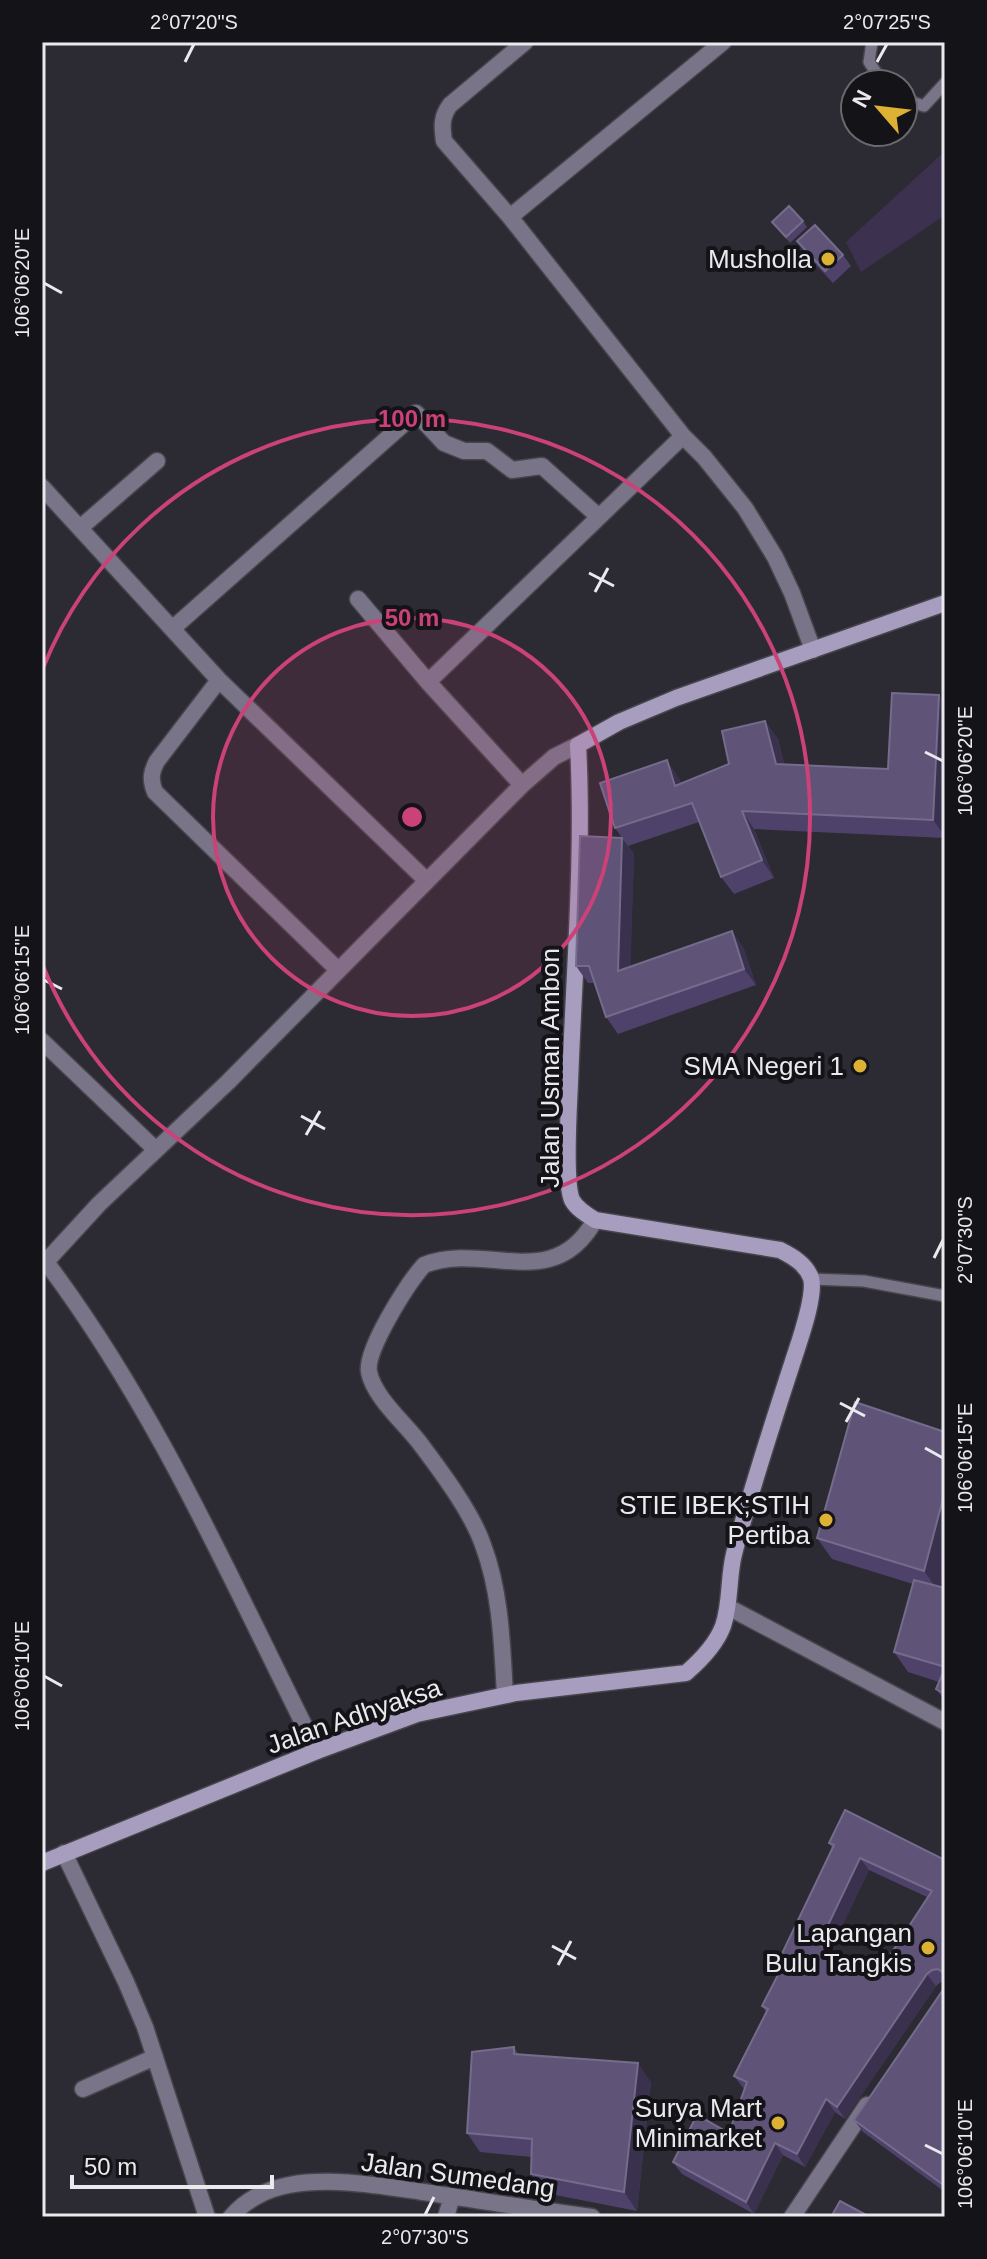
<svg xmlns="http://www.w3.org/2000/svg" width="987" height="2259" viewBox="0 0 987 2259" font-family="Helvetica,sans-serif">
  <style>
    .green { fill: #3c324f }
    .lines { fill: none; stroke-linecap: round; stroke-linejoin: round }
    .lane-casing { stroke: #47454c; stroke-width: 14 }
    .street-casing { stroke: #47454c; stroke-width: 19 }
    .secondary-casing { stroke: #47454c; stroke-width: 19 }
    .lane { stroke: #7a7489; stroke-width: 11 }
    .street { stroke: #7a7489; stroke-width: 16 }
    .secondary { stroke: #a79dbf; stroke-width: 16 }
    .wall { fill: #4f426a; fill-rule: evenodd }
    .shaded-wall { fill: #3a314e }
    .building { fill: #5f5478; stroke: #756b8b; stroke-width: 2; fill-rule: evenodd }
    .ticks { fill: none; stroke: #eae9ee; stroke-width: 3 }
    .ring { fill: none; stroke: #ca4278; stroke-width: 4 }
    .poi-dot { fill: #ddb133; stroke: #141317; stroke-width: 3 }
    .labels { text-anchor: middle; stroke-width: 8; stroke-linejoin: round; paint-order: stroke }
    .poi-label { font-size: 26px; fill: #eae9ee; stroke: #141317; text-anchor: end }
    .street-label { font-size: 26px; fill: #eae9ee; stroke: #141317 }
    .centre { fill: #ca4278; stroke: #141317; stroke-width: 4 }
    .ring-label { font-size: 24px; text-anchor: middle; font-weight: bold; fill: #ca4278; stroke: #141317; stroke-width: 8; stroke-linejoin: round; paint-order: stroke }
    .neatline { fill: none; stroke: #eae9ee; stroke-width: 3 }
    .ticks-label { font-size: 20px; text-anchor: middle; fill: #eae9ee }
  </style>
  <rect width="100%" height="100%" fill="#2c2a32"/>
  <!-- green -->
  <path class="green" d="M 945,151 L 945,215 L 861,272 L 846,242 Z"/>
  <g class="lines">
    <!-- lane casing -->
    <g class="lane-casing">
      <path id="lane" d="M 872,42 L 869,62 L 884,84
        M 903,99 L 924,106 L 945,83
        M 811,1279 L 864,1281 L 945,1296"/>
    </g>
    <!-- street casing -->
    <g class="street-casing">
      <path id="street" d="M 525,42 L 450,105 C 441,117 442,127 444,141 L 510,217 L 683,436 L 704,457 L 745,508 L 775,557 L 792,593 L 813,650
        M 510,217 L 723,42
        M 42,487 L 219,680 L 427,881
        M 80,528 L 157,461
        M 358,599 L 428,682 L 522,785
        M 172,629 L 416,413 L 444,443 L 464,451 L 487,451 L 512,470 L 542,466 L 599,517
        M 219,680 L 157,761 C 151,772 150,780 155,792 L 338,970
        M 428,682 L 683,436
        M 42,1041 L 156,1150
        M 46,1262 C 159,1412 233,1585 317,1751
        M 42,1266 L 99,1204 L 228,1082 L 522,785 L 554,757 L 578,745
        M 728,1607 L 945,1722
        M 505,1695 C 502,1644 501,1593 483,1545 C 472,1513 443,1474 422,1446 C 407,1425 374,1398 369,1372 C 365,1350 408,1283 424,1265 C 486,1241 553,1295 595,1220
        M 64,1853 L 126,1982 L 145,2027 L 207,2217
        M 83,2089 L 155,2057
        M 231,2217 C 245,2200 267,2189 289,2185 C 332,2177 380,2186 423,2192 C 479,2200 536,2210 592,2217
        M 446,2217 L 452,2196
        M 792,2217 L 867,2105"/>
    </g>
    <!-- secondary casing -->
    <g class="secondary-casing">
      <path id="secondary" d="M 42,1863 L 317,1751 L 417,1714 L 516,1693 L 686,1673 C 701,1660 716,1645 723,1626 C 731,1603 728,1578 734,1554 C 751,1489 772,1425 793,1361 C 799,1342 816,1296 811,1278 C 806,1264 792,1256 780,1250 L 595,1220 C 587,1215 577,1209 572,1200 C 564,1181 569,1107 570,1083 C 574,971 584,857 578,745 L 619,722 L 676,698 L 945,603"/>
    </g>
    <!-- lane -->
    <use href="#lane" class="lane"/>
    <!-- street -->
    <use href="#street" class="street"/>
    <!-- secondary -->
    <use href="#secondary" class="secondary"/>
  </g>
  <!-- wall -->
  <path class="wall" d="M 803,221 L 807,227 L 790,243 L 772,222 Z
    M 797,241 L 843,255 L 851,266 L 833,283 L 805,253 Z
    M 945,704 L 945,838 L 754,829 L 774,878 L 734,894 L 721,877 L 699,822 L 628,846 L 634,854 L 630,967 L 743,947 L 756,985 L 618,1034 L 606,1017 L 594,983 L 588,983 L 576,966 L 622,838 L 615,828 L 679,778 L 681,784 L 729,764 L 765,721 L 778,739 L 784,764 L 888,769 Z
    M 855,1402 L 940,1587 L 945,1588 L 945,1701 L 936,1689 L 939,1682 L 908,1672 L 894,1652 L 913,1584 L 832,1559 L 817,1538 Z
    M 829,1843 L 945,1860 L 945,1981 L 941,1982 L 936,1986 L 845,2119 L 835,2112 L 805,2167 L 783,2155 L 754,2214 L 682,2174 L 673,2162 L 729,2133 L 744,2089 L 734,2076 L 766,2012 L 762,2006 L 781,1969 L 777,1964 L 832,1848 ZM 869,1870 L 927,1897 L 875,1978 L 830,1951 Z
    M 945,1987 L 945,2192 L 863,2132 L 854,2120 Z
    M 514,2047 L 519,2055 L 651,2082 L 637,2211 L 545,2193 L 531,2174 L 532,2157 L 480,2152 L 467,2133 Z"/>
  <!-- shaded-wall -->
  <path class="shaded-wall" d="M 939,695 L 945,704 L 945,836 L 933,820 Z
    M 765,721 L 778,739 L 788,782 L 776,764 Z
    M 667,760 L 679,778 L 688,804 L 675,786 Z
    M 742,811 L 754,829 L 774,878 L 762,860 Z
    M 622,838 L 634,854 L 630,988 L 618,971 Z
    M 732,931 L 743,947 L 756,985 L 744,969 Z
    M 945,1491 L 945,1569 L 939,1592 L 924,1571 Z
    M 860,1858 L 869,1870 L 828,1956 L 819,1944 Z
    M 927,1974 L 936,1986 L 845,2119 L 837,2107 Z
    M 638,2063 L 651,2082 L 637,2211 L 624,2192 Z
    M 826,2099 L 835,2112 L 805,2167 L 797,2154 Z
    M 775,2143 L 783,2155 L 754,2214 L 746,2202 Z"/>
  <!-- building -->
  <path class="building" d="M 789,206 L 803,221 L 786,237 L 772,222 Z
    M 815,225 L 843,255 L 825,271 L 797,241 Z
    M 892,693 L 939,695 L 933,820 L 742,811 L 762,860 L 721,877 L 692,803 L 615,828 L 600,783 L 667,760 L 675,786 L 729,764 L 722,731 L 765,721 L 776,764 L 888,769 Z
    M 580,836 L 622,838 L 618,971 L 732,931 L 744,969 L 606,1017 L 589,966 L 576,966 Z
    M 855,1402 L 945,1432 L 945,1491 L 924,1571 L 817,1538 Z
    M 914,1580 L 945,1588 L 945,1667 L 894,1652 Z
    M 945,1668 L 945,1694 L 936,1689 Z
    M 845,1810 L 945,1860 L 945,1974 L 938,1969 L 932,1970 L 927,1974 L 837,2107 L 826,2099 L 797,2154 L 775,2143 L 746,2202 L 673,2162 L 697,2115 L 729,2133 L 747,2082 L 734,2076 L 768,2009 L 762,2006 L 782,1967 L 777,1964 L 834,1845 L 829,1843 ZM 860,1858 L 932,1891 L 875,1978 L 819,1944 Z
    M 945,1987 L 945,2186 L 854,2120 Z
    M 514,2047 L 514,2054 L 638,2063 L 624,2192 L 531,2174 L 532,2139 L 467,2133 L 472,2052 Z
    M 840,2201 L 870,2217 L 831,2217 Z"/>
  <!-- ticks -->
  <path class="ticks" d="M 185,62 L 194,44M 877,62 L 887,44M 44,283 L 62,293M 589,573 L 614,586M 595,592 L 608,568M 925,752 L 943,761M 44,980 L 62,989M 301,1116 L 325,1129M 306,1135 L 320,1111M 934,1258 L 943,1240M 840,1403 L 865,1416M 846,1422 L 859,1398M 925,1448 L 943,1458M 44,1676 L 62,1686M 552,1946 L 576,1959M 558,1965 L 571,1941M 925,2145 L 943,2154M 425,2215 L 434,2197"/>
  <!-- distance rings -->
  <circle cx="412" cy="817" r="199" fill="#ca4278" fill-opacity=".12"/>
  <g class="ring">
    <circle cx="412" cy="817" r="199"/>
    <path d="M43 668A398 398 0 1 1 43 966"/>
  </g>
  <!-- markers -->
  <g class="poi-dot">
    <circle cx="828" cy="259" r="8"/>
    <circle cx="860" cy="1066" r="8"/>
    <circle cx="826" cy="1520" r="8"/>
    <circle cx="928" cy="1948" r="8"/>
    <circle cx="778" cy="2123" r="8"/>
  </g>
  <g class="labels">
    <!-- poi labels -->
    <g class="poi-label">
      <text x="812" y="268">Musholla</text>
      <text x="844" y="1075">SMA Negeri 1</text>
      <text x="810" y="1514">STIE IBEK;STIH<tspan x="810" dy="30">Pertiba</tspan></text>
      <text x="912" y="1942">Lapangan<tspan x="912" dy="30">Bulu Tangkis</tspan></text>
      <text x="762" y="2117">Surya Mart<tspan x="762" dy="30">Minimarket</tspan></text>
    </g>
    <!-- street labels -->
    <g class="street-label">
      <text transform="translate(550 1068) rotate(-90)" y="9">Jalan Usman Ambon</text>
      <text transform="translate(354 1716) rotate(-19)" y="9">Jalan Adhyaksa</text>
      <text transform="translate(458 2175) rotate(8)" y="9">Jalan Sumedang</text>
    </g>
  </g>
  <circle cx="412" cy="817" r="12" class="centre"/>
  <g class="ring-label">
    <text x="412" y="427">100 m</text>
    <text x="412" y="626">50 m</text>
  </g>
  <!-- border -->
  <rect width="987" height="2259" fill="none" stroke="#141317" stroke-width="88"/>
  <!-- north arrow -->
  <g transform="translate(879 108) rotate(298)"><circle r="38" fill="#141317" stroke="#6a696d" stroke-width="2"/>
  <path d="M0-6L14 30L0 20L-14 30Z" fill="#ddb133"/>
  <text y="-12" font-size="22" font-weight="bold" text-anchor="middle" fill="#eae9ee">N</text>
  </g>
  <!-- scale -->
  <path d="M72 2175v12h200v-12" fill="none" stroke="#eae9ee" stroke-width="4"/>
  <text x="84" y="2175" font-size="24" fill="#eae9ee" stroke="#141317" stroke-width="6" paint-order="stroke">50 m</text>
  <rect x="44" y="44" width="899" height="2171" class="neatline"/>
  <g class="ticks-label">
    <text x="194" y="29">2°07'20"S</text>
    <text x="887" y="29">2°07'25"S</text>
    <text transform="translate(22 283) rotate(-90)" y="7">106°06'20"E</text>
    <text transform="translate(965 761) rotate(-90)" y="7">106°06'20"E</text>
    <text transform="translate(22 980) rotate(-90)" y="7">106°06'15"E</text>
    <text transform="translate(965 1240) rotate(-90)" y="7">2°07'30"S</text>
    <text transform="translate(965 1458) rotate(-90)" y="7">106°06'15"E</text>
    <text transform="translate(22 1676) rotate(-90)" y="7">106°06'10"E</text>
    <text transform="translate(965 2154) rotate(-90)" y="7">106°06'10"E</text>
    <text x="425" y="2244">2°07'30"S</text>
  </g>
</svg>
